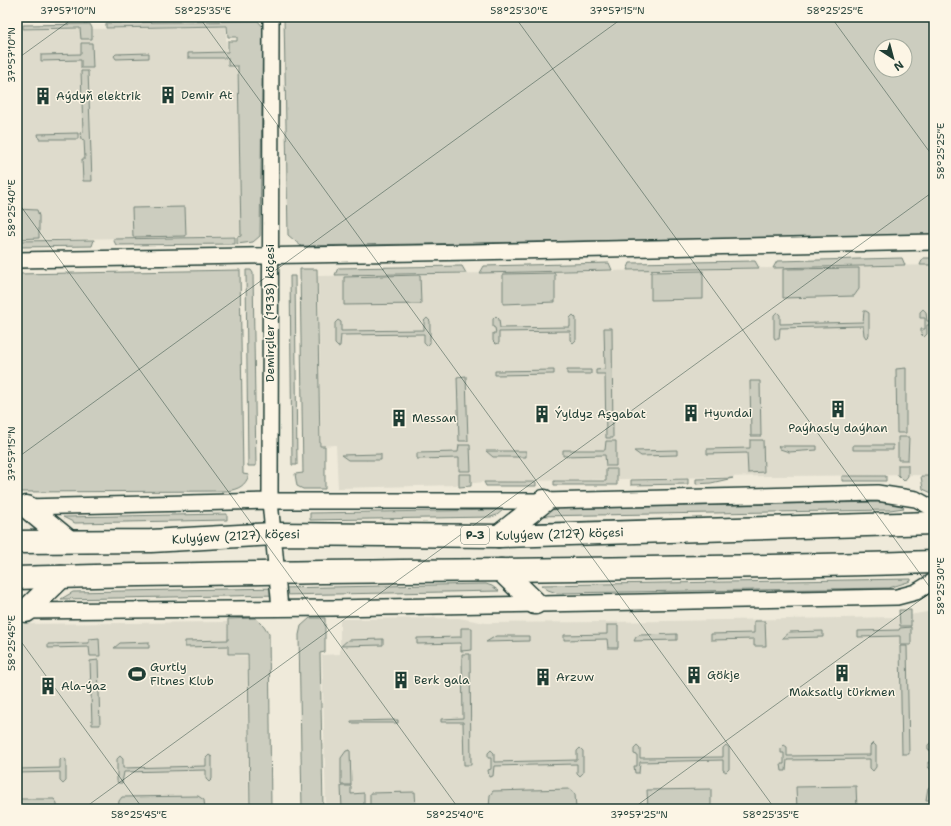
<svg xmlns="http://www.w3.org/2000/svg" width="951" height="826" viewBox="0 0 951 826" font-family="'Shantell Sans',sans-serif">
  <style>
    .built { fill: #dedbcc }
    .green { fill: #cccdbf; stroke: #76857a; fill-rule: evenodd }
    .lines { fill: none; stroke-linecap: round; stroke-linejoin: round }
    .street-casing { stroke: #1f3d34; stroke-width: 18 }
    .highway-casing { stroke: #1f3d34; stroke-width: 25 }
    .street { stroke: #fcf5e5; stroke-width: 15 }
    .highway { stroke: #fcf5e5; stroke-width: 22 }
    .ticks { fill: none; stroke: #1f3d34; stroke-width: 1; stroke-opacity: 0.45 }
    .labels { text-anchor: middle; stroke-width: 3; stroke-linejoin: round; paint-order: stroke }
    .shield { fill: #fcf5e5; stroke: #617469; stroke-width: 1 }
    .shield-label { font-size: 11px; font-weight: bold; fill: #1f3d34 }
    .poi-label { font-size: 12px; fill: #1f3d34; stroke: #fcf5e5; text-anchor: start }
    .street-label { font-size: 12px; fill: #1f3d34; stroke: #fcf5e5 }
    .neatline { fill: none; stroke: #1f3d34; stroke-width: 1.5 }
    .ticks-label { font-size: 10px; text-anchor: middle; fill: #1f3d34 }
  </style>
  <rect width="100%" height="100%" fill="#efeada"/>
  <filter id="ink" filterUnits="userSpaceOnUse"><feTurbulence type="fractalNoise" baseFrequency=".025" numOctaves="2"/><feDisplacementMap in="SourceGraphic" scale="8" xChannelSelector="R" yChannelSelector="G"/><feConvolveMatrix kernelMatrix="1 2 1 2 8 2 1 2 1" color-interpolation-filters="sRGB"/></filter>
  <g filter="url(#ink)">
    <!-- built -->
    <path class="built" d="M 226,27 L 227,66 L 238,67 L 241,236 L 17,240 L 17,30 Z
      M 934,265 L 934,475 L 774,476 L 484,482 L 457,485 L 338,488 L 336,445 L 321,446 L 318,276 Z
      M 927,612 L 934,612 L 934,809 L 326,809 L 322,655 L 340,654 L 340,619 L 459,618 L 486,623 L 607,622 L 898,617 Z
      M 227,622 L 228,655 L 247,656 L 249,809 L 17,809 L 17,624 Z"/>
    <!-- green -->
    <path class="green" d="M 284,17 L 934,17 L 934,235 L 301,246 L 288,235 ZM 881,46 L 905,46 L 905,70 L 881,70 Z
      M 258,21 L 263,27 L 260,236 L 253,242 L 237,244 L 237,237 L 241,236 L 238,66 L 228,66 L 228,58 L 188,58 L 188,53 L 228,52 L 228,41 L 237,41 L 237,37 L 228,37 L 227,26 L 106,28 L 106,23 Z
      M 90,24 L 92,28 L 92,39 L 81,39 L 80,28 L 23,29 L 23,25 Z
      M 81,43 L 92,43 L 93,68 L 81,68 L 81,60 L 41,61 L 41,55 L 81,54 Z
      M 149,53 L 149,58 L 116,59 L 114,56 L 116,54 Z
      M 81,71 L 88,71 L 92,181 L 83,181 L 82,159 L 85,159 L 84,140 L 81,139 L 80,133 L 83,132 Z
      M 78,133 L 78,139 L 39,139 L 38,134 Z
      M 185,207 L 186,236 L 133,237 L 132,208 Z
      M 17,209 L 37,210 L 39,216 L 39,238 L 17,239 Z
      M 235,237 L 235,244 L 116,245 L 113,239 Z
      M 94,240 L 92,246 L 17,247 L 17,241 Z
      M 902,258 L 905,265 L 773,268 L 777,261 Z
      M 923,258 L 934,258 L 934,265 L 920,265 Z
      M 755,261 L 759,268 L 627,270 L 630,263 Z
      M 609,263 L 612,270 L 480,273 L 484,266 Z
      M 462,266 L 466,273 L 335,275 L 338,268 Z
      M 859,268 L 859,289 L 854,296 L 783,298 L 783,269 Z
      M 300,269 L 317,269 L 320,446 L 325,446 L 325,489 L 303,489 L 297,486 L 295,474 L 303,473 Z
      M 240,270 L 243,474 L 249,475 C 245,486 239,489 227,491 L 17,492 L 17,274 Z
      M 246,270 L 251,270 L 253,273 L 256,466 L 248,466 Z
      M 703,271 L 703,299 L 651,300 L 651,272 Z
      M 555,273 L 555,302 L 503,304 L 503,274 Z
      M 420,275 L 421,304 L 344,305 L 344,277 Z
      M 290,276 L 295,276 L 297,465 L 292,465 Z
      M 923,309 L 926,312 L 927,321 L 934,321 L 934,325 L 927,325 L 927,334 L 924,337 L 921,334 L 921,329 L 925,329 L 925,318 L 920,318 L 920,312 Z
      M 864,311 L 866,311 L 869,313 L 869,335 L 866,338 L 864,335 L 863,326 L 780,328 L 779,339 L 775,339 L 774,337 L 774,315 L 777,312 L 780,315 L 780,324 L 863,322 Z
      M 573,315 L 576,318 L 576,340 L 573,343 L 570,340 L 570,331 L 499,332 L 499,343 L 496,344 L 493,341 L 493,333 L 496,333 L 495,328 L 493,327 L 493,319 L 496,316 L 499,319 L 500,328 L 570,327 L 570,318 Z
      M 427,318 L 430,321 L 430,343 L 427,346 L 424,343 L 424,334 L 341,335 L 340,346 L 338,347 L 335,344 L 335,323 L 338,320 L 341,322 L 341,331 L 424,330 L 424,321 Z
      M 604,328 L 612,328 L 613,438 L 606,438 L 605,374 L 596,374 L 596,370 L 605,369 Z
      M 906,368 L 906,433 L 897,433 L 896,369 Z
      M 554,370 L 554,374 L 495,375 L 495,371 Z
      M 567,370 L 591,370 L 591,374 L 567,374 Z
      M 466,376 L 468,441 L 459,441 L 457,377 Z
      M 750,381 L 760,381 L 761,436 L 751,436 Z
      M 898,437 L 909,437 L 908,460 L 898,460 Z
      M 750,440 L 763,440 L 764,472 L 748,473 L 747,453 L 707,454 L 707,449 L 750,448 Z
      M 606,441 L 616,441 L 616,466 L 606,466 L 605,455 L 563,456 L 563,450 L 605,450 Z
      M 459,445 L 470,445 L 471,471 L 459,471 L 459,458 L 417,459 L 417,453 L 458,452 Z
      M 853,445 L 893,445 L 893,450 L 853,450 Z
      M 778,446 L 817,446 L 817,450 L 789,452 L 780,449 Z
      M 677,450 L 677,455 L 641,456 L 634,451 Z
      M 486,451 L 526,451 L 526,457 L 493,457 Z
      M 381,454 L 381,460 L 348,460 L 341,455 Z
      M 898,465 L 908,465 L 908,476 L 904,481 L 898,475 Z
      M 606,469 L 617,469 L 617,485 L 554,485 L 554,481 L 606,481 Z
      M 459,474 L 471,474 L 471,486 L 459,487 Z
      M 842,476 L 886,476 L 886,481 L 842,481 Z
      M 921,476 L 934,476 L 934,494 L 923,489 Z
      M 733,478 L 711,483 L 696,484 L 696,479 Z
      M 688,479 L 688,484 L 631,485 L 631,480 Z
      M 484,482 L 536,482 L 536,486 L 486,486 Z
      M 880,502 L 901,506 L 904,508 L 890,510 L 536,516 L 544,509 Z
      M 503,510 L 497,515 L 491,517 L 310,520 L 310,513 Z
      M 227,514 L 227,520 L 75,523 L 63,517 Z
      M 911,579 L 911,581 L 889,588 L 557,593 L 548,590 L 541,585 Z
      M 486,584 L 492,586 L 499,591 L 61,599 L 73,592 Z
      M 899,610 L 911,610 L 911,626 L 900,626 Z
      M 256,618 L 264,626 L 269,634 L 271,809 L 250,809 L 248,654 L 228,654 L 228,646 L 185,647 L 185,641 L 228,640 L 228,619 Z
      M 310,618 L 325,618 L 325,652 L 320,653 L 323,809 L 302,809 L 299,635 L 301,626 Z
      M 754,621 L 765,621 L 766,646 L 754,646 L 754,639 L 711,640 L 711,634 L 754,633 Z
      M 607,625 L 618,625 L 618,648 L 608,648 L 607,639 L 564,640 L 564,635 L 607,634 Z
      M 911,627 L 911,645 L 900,645 L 900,636 L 858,637 L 858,631 L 899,630 L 900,628 Z
      M 461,628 L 472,628 L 472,650 L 461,651 L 461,643 L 417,644 L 417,638 L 461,637 Z
      M 823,631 L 823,637 L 782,638 L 789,632 Z
      M 677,634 L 677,640 L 634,641 L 636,637 L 640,635 Z
      M 496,636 L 529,636 L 529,641 L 486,642 Z
      M 99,638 L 100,656 L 90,656 L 89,647 L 48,648 L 48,644 L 89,643 L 89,639 Z
      M 383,639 L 383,645 L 341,646 L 348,640 Z
      M 149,642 L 149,648 L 114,648 L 120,643 Z
      M 900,646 L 907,646 L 909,754 L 902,754 Z
      M 462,654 L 470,654 L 471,765 L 464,765 L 463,722 L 441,722 L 441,719 L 463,718 Z
      M 98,660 L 100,725 L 92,725 L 90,661 Z
      M 398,720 L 398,723 L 351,723 L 351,721 Z
      M 931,742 C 936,747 934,759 934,767 L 931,770 L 928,767 L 928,762 L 931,762 L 931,751 L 928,750 L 928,745 Z
      M 873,743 L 876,746 L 876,767 L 873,771 L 870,768 L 870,759 L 787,760 L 786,771 L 782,771 L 781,764 L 784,764 L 784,753 L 781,753 L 781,748 L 784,745 L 787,747 L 787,756 L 870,755 L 870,746 Z
      M 726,745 L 729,748 L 729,769 L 726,772 L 723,770 L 723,760 L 640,762 L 639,773 L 635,773 L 634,766 L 637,766 L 637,755 L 634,754 L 634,749 L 637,746 L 640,749 L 640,758 L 723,757 L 723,748 Z
      M 580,748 L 583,751 L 583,773 L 580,776 L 577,773 L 577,764 L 494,766 L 493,776 L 489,777 L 488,770 L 491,769 L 491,758 L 488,758 L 488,753 L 491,750 L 494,753 L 494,762 L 577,760 L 577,751 Z
      M 350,750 L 351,785 L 341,785 L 341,758 L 346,751 Z
      M 209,755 L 212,757 L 212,779 L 209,782 L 206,779 L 206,770 L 124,772 L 122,783 L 118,783 L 117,781 L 117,759 L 120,756 L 123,759 L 123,768 L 206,766 L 206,758 Z
      M 63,757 L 66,760 L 66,781 L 63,784 L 60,781 L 60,772 L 17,773 L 17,769 L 60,768 L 60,760 Z
      M 934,782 L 934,800 L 926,800 L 928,788 Z
      M 341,786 L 351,786 L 351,794 L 364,793 L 364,809 L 342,809 Z
      M 856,786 L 857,809 L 797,809 L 796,787 Z
      M 569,789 L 575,794 L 576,809 L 489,808 L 490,795 L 493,791 Z
      M 711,789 L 711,809 L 648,809 L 647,790 Z
      M 415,792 L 416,809 L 370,809 L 370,793 Z
      M 198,796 L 204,800 L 205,809 L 118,809 L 119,801 L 122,797 Z
      M 17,799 L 54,799 L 57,803 L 57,807 L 61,807 L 61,809 L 17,809 Z"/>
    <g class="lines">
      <!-- street casing -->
      <g class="street-casing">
        <path id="street" d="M 271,17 L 270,501 L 280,608
          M 17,260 L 473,252 L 934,242
          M 24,507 L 270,501 L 544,501 L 877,493 L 916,499 L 934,509
          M 22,611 L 332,608 L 897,597 L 916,592 L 934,581"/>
      </g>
      <!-- highway casing -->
      <g class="highway-casing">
        <g id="highway">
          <path d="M 27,507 L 67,540"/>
          <path d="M 499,536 L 544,501"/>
          <path id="s1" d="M 17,542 L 151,541 L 273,534 L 499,536 L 934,523"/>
          <path d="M 501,570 L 535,603"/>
          <path d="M 17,578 C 323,569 628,572 934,562"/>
          <path d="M 26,611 L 61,577"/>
        </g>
      </g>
      <!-- street -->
      <use href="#street" class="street"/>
      <!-- highway -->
      <use href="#highway" class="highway"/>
    </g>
  </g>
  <!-- ticks -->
  <path class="ticks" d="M 199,17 L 775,809M 515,17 L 934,593M 831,17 L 934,158M 17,59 L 75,17M 17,201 L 459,809M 17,458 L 624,17M 17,636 L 143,809M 83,809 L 934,191M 632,809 L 934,590"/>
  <!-- icons -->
  <defs>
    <g id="building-bare" transform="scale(1.38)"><path d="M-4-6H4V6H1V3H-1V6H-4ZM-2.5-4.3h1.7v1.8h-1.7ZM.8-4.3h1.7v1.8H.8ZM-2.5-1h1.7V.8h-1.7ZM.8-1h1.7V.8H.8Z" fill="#1f3d34" stroke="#fcf5e5" stroke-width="2.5" paint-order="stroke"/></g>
    <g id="stadium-bare" transform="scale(1.38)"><path d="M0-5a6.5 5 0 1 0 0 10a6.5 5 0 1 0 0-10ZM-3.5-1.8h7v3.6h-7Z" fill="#1f3d34" stroke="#fcf5e5" stroke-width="2.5" paint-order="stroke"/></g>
  </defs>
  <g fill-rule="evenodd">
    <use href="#building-bare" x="168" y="95"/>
    <use href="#building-bare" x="43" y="96"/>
    <use href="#building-bare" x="838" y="409"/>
    <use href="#building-bare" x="691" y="413"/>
    <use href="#building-bare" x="542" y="414"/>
    <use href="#building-bare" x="399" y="418"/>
    <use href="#building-bare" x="842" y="673"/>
    <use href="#stadium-bare" x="137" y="674"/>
    <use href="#building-bare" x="694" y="675"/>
    <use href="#building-bare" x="543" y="677"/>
    <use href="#building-bare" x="401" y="680"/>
    <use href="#building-bare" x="48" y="686"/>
  </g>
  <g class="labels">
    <!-- shield labels -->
    <rect class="shield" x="461" y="526" width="28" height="18" rx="3"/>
    <g class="shield-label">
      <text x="475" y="539">P-3</text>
    </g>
    <!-- poi labels -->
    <g class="poi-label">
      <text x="181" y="99">Demir At</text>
      <text x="56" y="100">Aýdyň elektrik</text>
      <text x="704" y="417">Hyundai</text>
      <text x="555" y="418">Ýyldyz Aşgabat</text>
      <text x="412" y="422">Messan</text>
      <text x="838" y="432" text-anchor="middle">Paýhasly daýhan</text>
      <text x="150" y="671">Gurtly<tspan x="150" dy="14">Fitnes Klub</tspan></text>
      <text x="707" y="679">Gökje</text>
      <text x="556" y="681">Arzuw</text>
      <text x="414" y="684">Berk gala</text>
      <text x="61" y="690">Ala-ýaz</text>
      <text x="842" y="696" text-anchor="middle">Maksatly türkmen</text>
    </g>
    <!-- street labels -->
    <g class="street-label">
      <text transform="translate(270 313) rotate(-90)" y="4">Demirçiler (1938) köçesi</text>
      <text dy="4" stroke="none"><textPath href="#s1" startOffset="543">Kulyýew (2127) köçesi</textPath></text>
      <text dy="4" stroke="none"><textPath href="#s1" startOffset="219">Kulyýew (2127) köçesi</textPath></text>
    </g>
  </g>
  <!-- margin -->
  <rect width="951" height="826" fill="none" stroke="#fcf5e5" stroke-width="44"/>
  <!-- north arrow -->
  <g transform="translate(893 58) rotate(144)"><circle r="19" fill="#fcf5e5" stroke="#a4ab9e"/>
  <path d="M0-3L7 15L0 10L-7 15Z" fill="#1f3d34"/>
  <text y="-6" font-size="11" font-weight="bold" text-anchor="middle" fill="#1f3d34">N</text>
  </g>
  <rect x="22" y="22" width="907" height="782" class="neatline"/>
  <g class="ticks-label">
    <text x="68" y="14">37°57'10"N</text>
    <text x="203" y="14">58°25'35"E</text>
    <text x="519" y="14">58°25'30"E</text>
    <text x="617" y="14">37°57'15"N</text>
    <text x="835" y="14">58°25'25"E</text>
    <text transform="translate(11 55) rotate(-90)" y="4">37°57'10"N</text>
    <text transform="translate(940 151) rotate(-90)" y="4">58°25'25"E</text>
    <text transform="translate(11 208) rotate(-90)" y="4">58°25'40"E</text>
    <text transform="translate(11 454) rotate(-90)" y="4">37°57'15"N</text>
    <text transform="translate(940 586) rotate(-90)" y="4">58°25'30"E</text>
    <text transform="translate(11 643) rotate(-90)" y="4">58°25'45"E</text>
    <text x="139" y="818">58°25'45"E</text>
    <text x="455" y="818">58°25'40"E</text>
    <text x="639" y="818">37°57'25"N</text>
    <text x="771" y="818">58°25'35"E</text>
  </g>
</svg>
